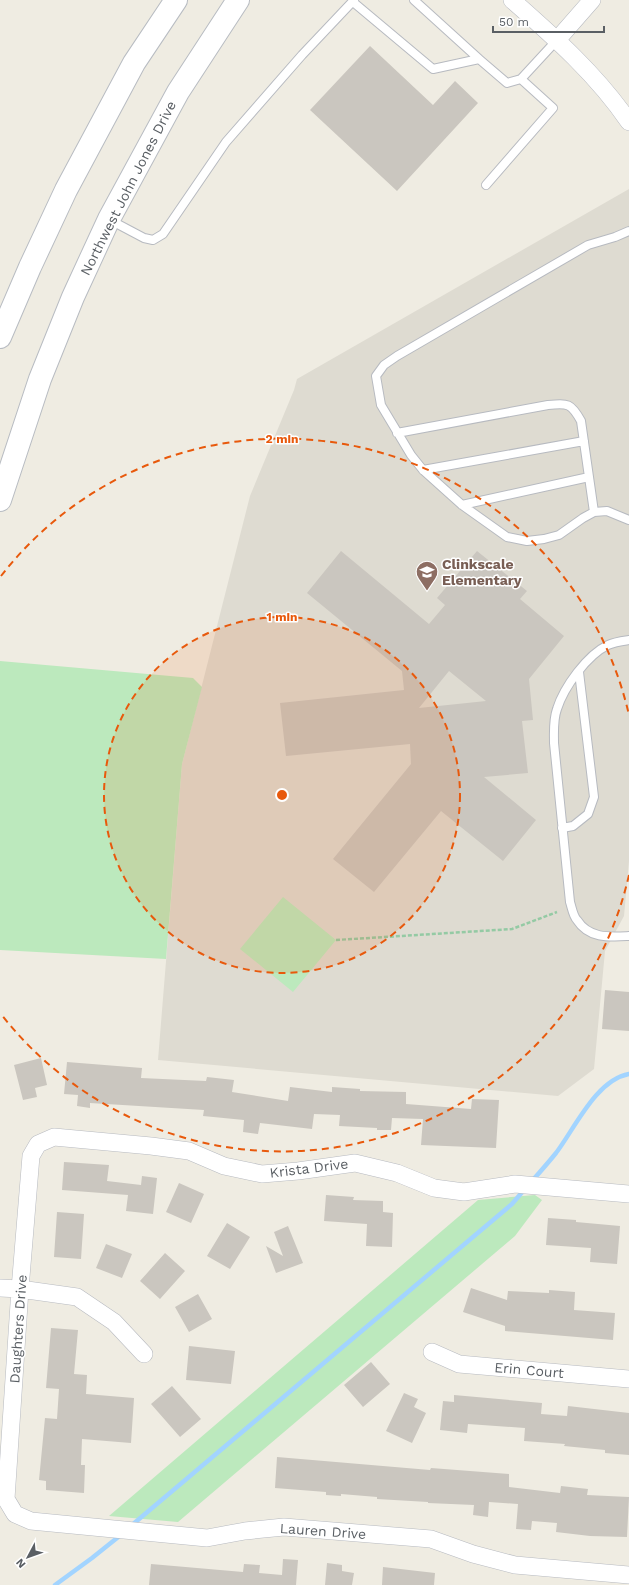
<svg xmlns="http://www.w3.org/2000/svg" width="629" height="1585" viewBox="0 0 629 1585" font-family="'Work Sans',sans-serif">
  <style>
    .education { fill: #dedbd1 }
    .green { fill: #bce9bd }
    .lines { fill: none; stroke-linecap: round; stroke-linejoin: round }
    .stream { stroke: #a2d4ff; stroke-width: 4.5 }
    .building { fill: #cac6bf; fill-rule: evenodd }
    .service-casing { stroke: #b7bac0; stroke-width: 10 }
    .minor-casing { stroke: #b7bac0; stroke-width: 18 }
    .secondary-casing { stroke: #b8bcc2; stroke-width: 24 }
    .path { stroke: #94caa4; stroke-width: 2.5; stroke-dasharray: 4 2; stroke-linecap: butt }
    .service { stroke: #fff; stroke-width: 8 }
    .minor { stroke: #fff; stroke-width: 17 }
    .secondary { stroke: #fff; stroke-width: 22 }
    .ring { fill: none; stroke: #e8590c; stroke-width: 2; stroke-dasharray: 7 5 }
    .labels { text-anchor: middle; stroke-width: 3; stroke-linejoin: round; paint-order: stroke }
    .street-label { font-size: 14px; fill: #5a5f64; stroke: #fff }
    .education-label { font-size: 14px; font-weight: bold; fill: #785e54; stroke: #fff; text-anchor: start }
    .centre { fill: #e8590c; stroke: #fff; stroke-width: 2 }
    .ring-label { font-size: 12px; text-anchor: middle; font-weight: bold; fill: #e8590c; stroke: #fff; stroke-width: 3; stroke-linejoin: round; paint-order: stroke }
  </style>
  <rect width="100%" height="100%" fill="#efece2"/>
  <!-- education -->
  <path class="education" d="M 629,189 L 629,861 L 624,916 L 605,951 L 594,1069 L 558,1096 L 158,1060 L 182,764 L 250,496 L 294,390 L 297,379 Z"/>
  <!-- green -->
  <path class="green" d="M 0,661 L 193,678 L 202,687 L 182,764 L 166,959 L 0,950 Z
    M 283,897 L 336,940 L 293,992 L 240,949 Z
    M 535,1195 L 542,1200 L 515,1236 L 178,1522 L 109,1516 L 478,1200 Z"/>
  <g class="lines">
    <!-- stream -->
    <path class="stream" d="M 532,1181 C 540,1172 548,1163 556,1153 C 575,1128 596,1080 629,1074
      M 132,1525 L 512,1204 L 524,1190
      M 55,1585 L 92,1558 L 122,1534"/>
  </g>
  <!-- building -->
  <path class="building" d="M 370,46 L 433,105 L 455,81 L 478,103 L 397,191 L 310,110 Z
    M 341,551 L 429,624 L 445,605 L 437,598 L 477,551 L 527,591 L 520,599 L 564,636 L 529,679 L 533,720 L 522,721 L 528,773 L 484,777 L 536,820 L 503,861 L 441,811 L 374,892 L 333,859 L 411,764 L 410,744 L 286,756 L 280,703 L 404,690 L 402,671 L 307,593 ZM 449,671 L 486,701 L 419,708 Z
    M 605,990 L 629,992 L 629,1031 L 602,1029 Z
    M 41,1058 L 47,1085 L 35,1088 L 37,1097 L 23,1100 L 14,1065 Z
    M 67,1062 L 142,1068 L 141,1078 L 206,1081 L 207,1077 L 234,1080 L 232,1092 L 288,1101 L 290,1087 L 332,1092 L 332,1087 L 360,1089 L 360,1091 L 406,1092 L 406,1104 L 471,1109 L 472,1099 L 499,1100 L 496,1148 L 421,1145 L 423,1119 L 392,1118 L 391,1130 L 377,1130 L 377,1128 L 339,1126 L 340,1115 L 314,1114 L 312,1129 L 260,1123 L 258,1134 L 243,1132 L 244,1120 L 203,1116 L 204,1110 L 90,1103 L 90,1108 L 77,1106 L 78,1095 L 64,1094 Z
    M 64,1162 L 109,1165 L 107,1181 L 141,1185 L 142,1176 L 157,1178 L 153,1214 L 126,1211 L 128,1195 L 62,1190 Z
    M 179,1183 L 204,1194 L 191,1223 L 166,1212 Z
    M 326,1195 L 354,1197 L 353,1200 L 383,1201 L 383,1212 L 393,1213 L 392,1247 L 366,1246 L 367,1224 L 324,1221 Z
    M 57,1212 L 84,1214 L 81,1259 L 54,1257 Z
    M 548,1218 L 576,1220 L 576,1222 L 620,1226 L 617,1264 L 590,1262 L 591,1248 L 546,1245 Z
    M 227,1223 L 250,1237 L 230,1269 L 207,1256 Z
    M 288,1226 L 303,1263 L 276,1273 L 266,1246 L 283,1256 L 274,1232 Z
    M 106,1244 L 132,1254 L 122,1278 L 96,1268 Z
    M 165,1253 L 185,1271 L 160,1299 L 140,1281 Z
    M 471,1288 L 507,1300 L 508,1291 L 549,1293 L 549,1290 L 575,1292 L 574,1310 L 615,1313 L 613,1340 L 505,1331 L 505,1326 L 463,1312 Z
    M 198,1294 L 212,1319 L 189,1332 L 175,1307 Z
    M 51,1328 L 78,1330 L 74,1374 L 87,1375 L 86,1394 L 134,1398 L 131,1443 L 82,1439 L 81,1465 L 85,1465 L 84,1493 L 46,1490 L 46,1481 L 39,1480 L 45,1418 L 57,1419 L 59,1389 L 46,1388 Z
    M 189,1346 L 235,1351 L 231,1384 L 186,1380 Z
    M 371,1362 L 390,1384 L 363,1407 L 344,1385 Z
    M 172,1386 L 201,1419 L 180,1437 L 151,1404 Z
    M 404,1393 L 418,1399 L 414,1407 L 426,1413 L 412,1443 L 386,1431 Z
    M 454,1395 L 542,1403 L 541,1414 L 567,1416 L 568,1406 L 629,1413 L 629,1455 L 605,1453 L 605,1450 L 564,1446 L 565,1444 L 524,1441 L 525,1428 L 468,1424 L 467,1433 L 440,1430 L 443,1401 L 454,1402 Z
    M 277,1457 L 430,1470 L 431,1468 L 509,1474 L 509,1487 L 560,1493 L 561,1486 L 588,1489 L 587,1495 L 629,1497 L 627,1537 L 590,1536 L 556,1532 L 557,1523 L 532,1521 L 531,1530 L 516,1529 L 518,1504 L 489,1502 L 488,1517 L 473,1515 L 474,1505 L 428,1503 L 428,1502 L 377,1499 L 377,1497 L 341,1494 L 341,1496 L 326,1495 L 326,1492 L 275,1488 Z
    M 283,1559 L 298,1560 L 296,1585 L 149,1585 L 151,1564 L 243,1572 L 244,1564 L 260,1565 L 259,1573 L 282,1575 Z
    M 327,1563 L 342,1565 L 342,1571 L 354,1573 L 352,1585 L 325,1585 Z
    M 383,1567 L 435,1573 L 434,1585 L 382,1585 Z"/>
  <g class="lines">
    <!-- service casing -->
    <g class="service-casing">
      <path id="service" d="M 414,0 L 479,59
        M 353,2 L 433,69 L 479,59 L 507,83 L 521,79 L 557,40
        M 486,185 L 553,108 L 521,79
        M 110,220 L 144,238 L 153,240 L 163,234 L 226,142 L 302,55 L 354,0
        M 629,231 L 615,237 L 588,245 L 397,356 L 384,365 L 376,376 L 381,405 L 411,455 L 423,470 L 462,505 L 507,537 L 527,541 L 544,539 L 559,535 L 583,518 L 594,512 L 607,511 L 629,520
        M 397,433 L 548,405 C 568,403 571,403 581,421 L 594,512
        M 423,470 L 584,441
        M 462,505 L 589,477
        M 629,640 C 622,641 614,642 608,645 C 587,655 564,687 557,709 C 553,720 554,732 554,743 L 570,902 C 572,908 573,916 577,920 C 589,939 610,937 629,936
        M 562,828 L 573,826 L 588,814 L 594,797 L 579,672"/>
    </g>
    <!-- minor casing -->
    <g class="minor-casing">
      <path id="minor" d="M 512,0 C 554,37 597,75 629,122
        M 557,40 L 592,0
        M 629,1194 L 515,1184 L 464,1192 L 434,1188 L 397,1173 L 355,1163 L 298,1171 L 262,1174 L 224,1166 L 189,1151 L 151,1146 L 54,1137 L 38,1144 L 31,1156 L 20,1289 L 6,1499 L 15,1514 L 31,1521 L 207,1538 L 245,1531 L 284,1527 L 431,1539 L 473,1554 L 515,1565 L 629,1575
        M 0,1288 L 20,1289 L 77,1297 L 114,1322 L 144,1354
        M 432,1352 L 459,1364 L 629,1379"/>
    </g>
    <!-- secondary casing -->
    <g class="secondary-casing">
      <path id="secondary" d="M 0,337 L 30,267 L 66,190 L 134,63 L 176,0
        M 0,500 L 40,379 L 73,297 L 109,219 L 178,92 L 238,0"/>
    </g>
    <!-- path -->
    <path class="path" d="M 336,940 L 512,929 L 557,912"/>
    <!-- service -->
    <use href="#service" class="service"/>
    <!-- minor -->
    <use href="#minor" class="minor"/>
    <!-- secondary -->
    <use href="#secondary" class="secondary"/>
  </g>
  <!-- distance rings -->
  <circle cx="282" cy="795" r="178" fill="#e8590c" fill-opacity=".12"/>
  <g class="ring">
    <circle cx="282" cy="795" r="178"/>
    <path d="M629 875A356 356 0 0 1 1 1014M1 576A356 356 0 0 1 629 715"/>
  </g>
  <!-- icons -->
  <defs>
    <g id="school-pin" transform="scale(1.15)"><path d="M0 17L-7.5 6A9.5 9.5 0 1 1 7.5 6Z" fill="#8d6e63" stroke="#fff"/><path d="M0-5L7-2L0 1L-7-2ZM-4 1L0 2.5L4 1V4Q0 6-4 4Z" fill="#fff"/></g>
  </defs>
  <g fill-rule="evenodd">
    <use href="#school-pin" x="427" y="572"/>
  </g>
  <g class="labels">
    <!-- street labels -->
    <g class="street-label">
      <text transform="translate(128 188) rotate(-63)" y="5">Northwest John Jones Drive</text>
      <text transform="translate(309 1168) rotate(-7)" y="5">Krista Drive</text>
      <text transform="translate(18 1329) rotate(-86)" y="5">Daughters Drive</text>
      <text transform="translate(529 1370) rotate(5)" y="5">Erin Court</text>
      <text transform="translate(323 1531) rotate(4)" y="5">Lauren Drive</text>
    </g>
    <!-- education labels -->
    <g class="education-label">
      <text x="442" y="569">Clinkscale<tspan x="442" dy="16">Elementary</tspan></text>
    </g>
  </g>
  <circle cx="282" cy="795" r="6" class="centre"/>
  <g class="ring-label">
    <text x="282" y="443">2 min</text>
    <text x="282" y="621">1 min</text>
  </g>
  <!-- north arrow -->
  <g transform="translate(28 1557) rotate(229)" stroke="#ffffff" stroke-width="3" paint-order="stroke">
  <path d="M0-3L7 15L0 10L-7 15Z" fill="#5a5f64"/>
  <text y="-6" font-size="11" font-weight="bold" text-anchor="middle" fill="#5a5f64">N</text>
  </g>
  <!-- scale -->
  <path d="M493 26v6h111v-6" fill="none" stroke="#5a5f64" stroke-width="2"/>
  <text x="499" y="26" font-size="12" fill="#5a5f64" stroke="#ffffff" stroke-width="3" paint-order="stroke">50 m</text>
</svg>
